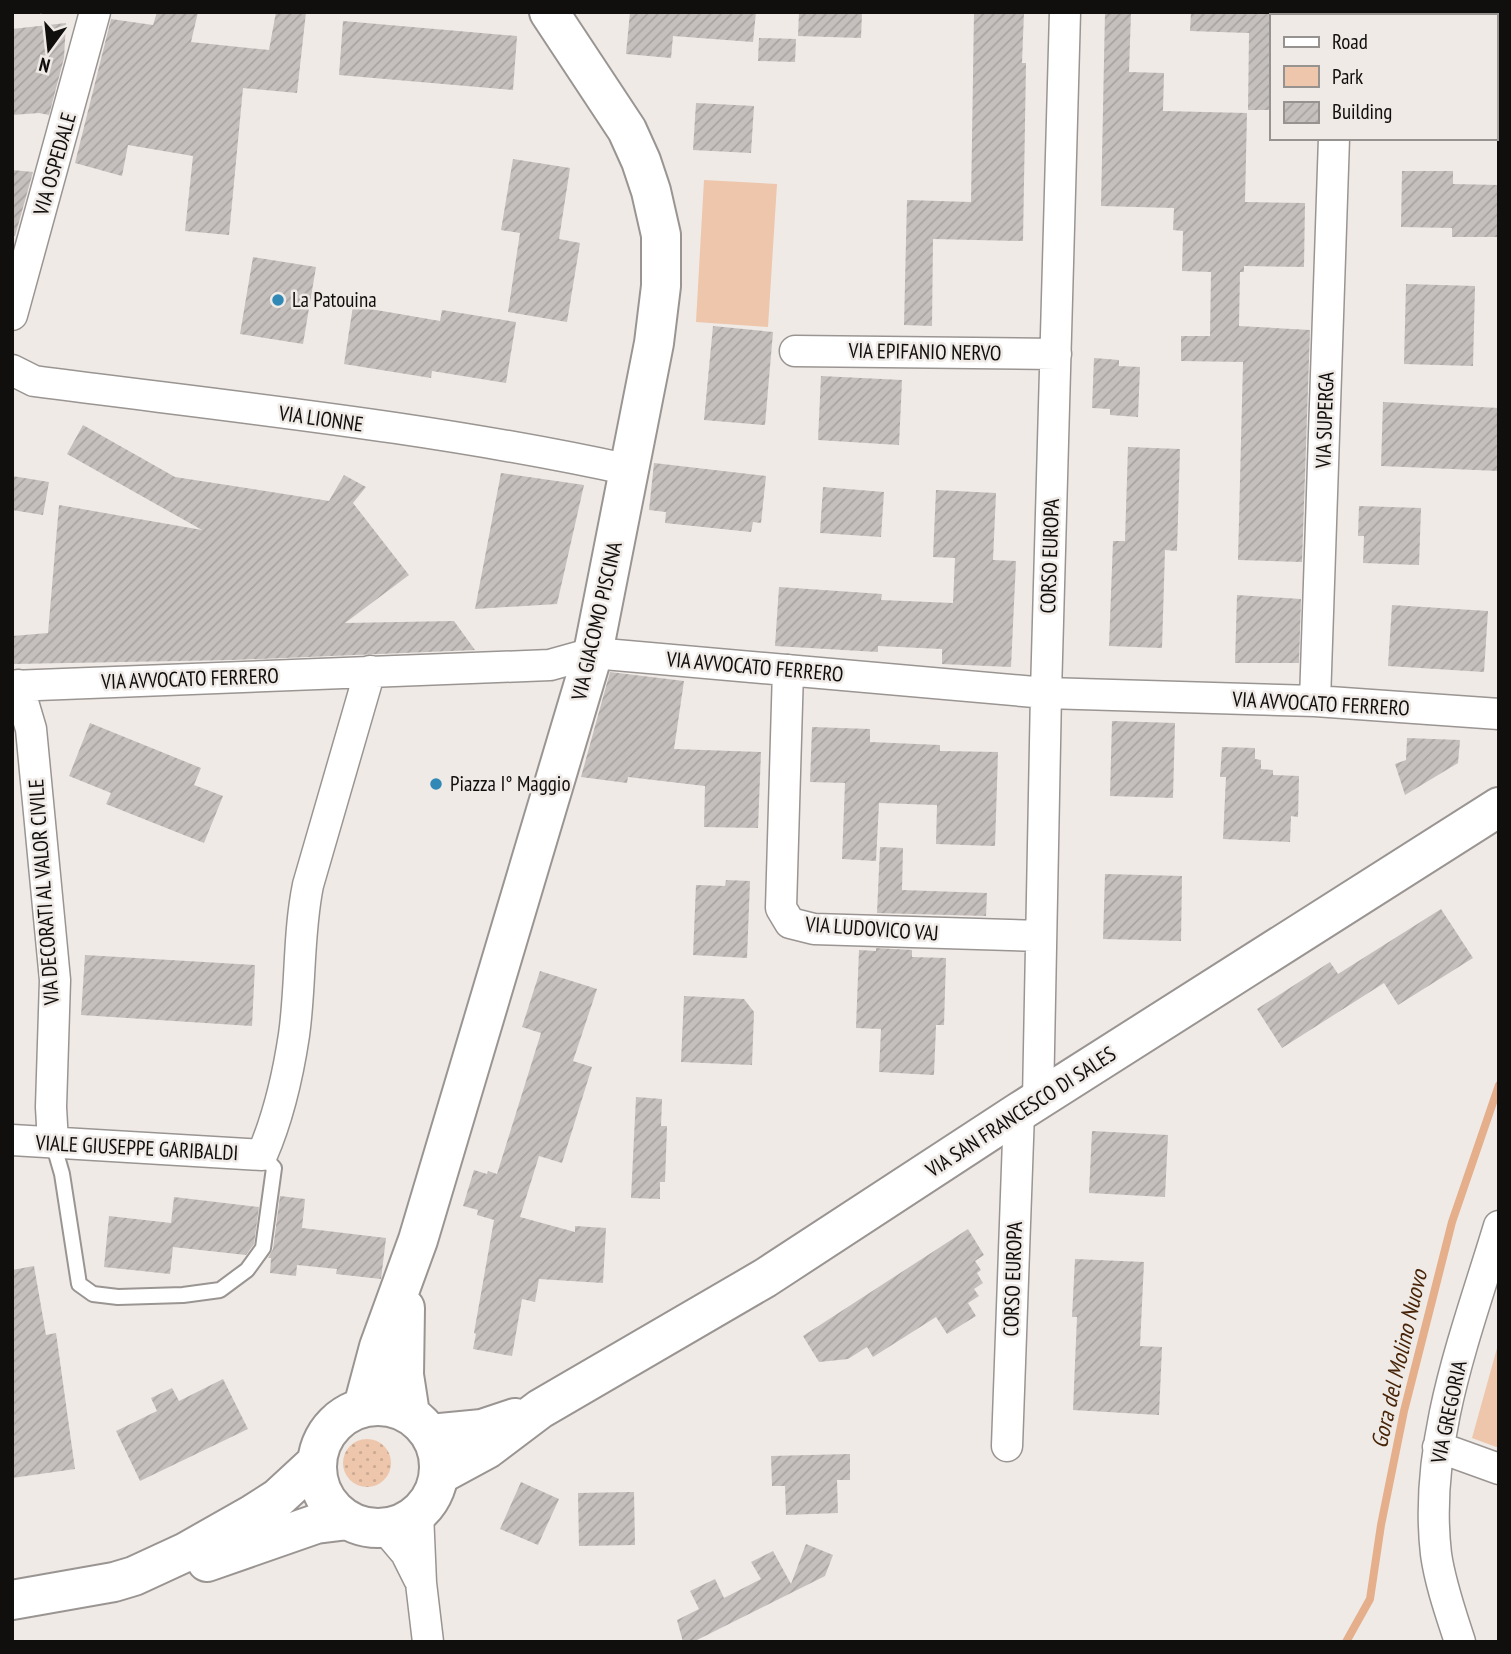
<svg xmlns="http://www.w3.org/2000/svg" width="1511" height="1654" viewBox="0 0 1511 1654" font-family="'PT Sans Narrow',sans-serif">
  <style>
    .grass { fill: url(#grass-dots) }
    .green { fill: #eec6ab }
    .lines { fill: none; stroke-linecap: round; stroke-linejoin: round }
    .stream { stroke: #e4af8a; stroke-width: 8 }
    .building { fill: url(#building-hatch) }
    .service-casing { stroke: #9a9592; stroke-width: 18 }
    .minor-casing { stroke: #9a9592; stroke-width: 33 }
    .secondary-casing { stroke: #9a9592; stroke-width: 42 }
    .primary-casing { stroke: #9a9592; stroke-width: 42 }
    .service { stroke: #fff; stroke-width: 14 }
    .minor { stroke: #fff; stroke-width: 30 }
    .secondary { stroke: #fff; stroke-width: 38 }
    .primary { stroke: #fff; stroke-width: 38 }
    .poi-dot { fill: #3088b6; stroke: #efeae6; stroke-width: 2.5 }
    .labels { text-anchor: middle; stroke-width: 5; stroke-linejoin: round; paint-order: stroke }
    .street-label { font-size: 21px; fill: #110f0e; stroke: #efeae6 }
    .poi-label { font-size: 21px; fill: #110f0e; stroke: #efeae6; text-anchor: start }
    .water-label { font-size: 23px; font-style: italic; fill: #482508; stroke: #efeae6 }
  </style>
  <defs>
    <pattern id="grass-dots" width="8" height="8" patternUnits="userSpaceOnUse" patternTransform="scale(1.75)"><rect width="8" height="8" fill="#eec6ab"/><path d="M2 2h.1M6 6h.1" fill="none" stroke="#cba992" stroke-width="1.8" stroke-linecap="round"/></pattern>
    <pattern id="building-hatch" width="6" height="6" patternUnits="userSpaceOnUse" patternTransform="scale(1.75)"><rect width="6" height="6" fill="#c5c0bd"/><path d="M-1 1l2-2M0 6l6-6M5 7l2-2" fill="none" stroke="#a8a4a1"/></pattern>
  </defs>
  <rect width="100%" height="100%" fill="#efeae6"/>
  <!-- grass -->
  <path class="grass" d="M343 1463a24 24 0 1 1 48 0a24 24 0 1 1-48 0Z"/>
  <!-- green -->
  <path class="green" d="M 704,180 L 777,184 L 768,327 L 696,322 Z
    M 1499,1341 L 1499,1448 L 1472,1438 Z"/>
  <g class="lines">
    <!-- stream -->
    <path class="stream" d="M 1346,1642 L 1370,1599 L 1381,1525 L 1404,1411 L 1452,1222 L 1499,1085"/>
  </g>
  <!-- building -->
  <path class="building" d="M 157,12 L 198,12 L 191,42 L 269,50 L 276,12 L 306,12 L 297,93 L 243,88 L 229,235 L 185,231 L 193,156 L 128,145 L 122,176 L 75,163 L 111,19 L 153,25 Z
    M 630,12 L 756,12 L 753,42 L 673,36 L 671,58 L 626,54 Z
    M 799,12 L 862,12 L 861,38 L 798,36 Z
    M 974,12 L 1024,12 L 1022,63 L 1026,63 L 1023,241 L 933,239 L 932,326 L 904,325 L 907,200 L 971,202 Z
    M 1105,12 L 1131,12 L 1129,72 L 1164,73 L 1163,111 L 1247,113 L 1245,202 L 1305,203 L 1304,267 L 1244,266 L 1244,272 L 1240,272 L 1239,326 L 1310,330 L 1302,562 L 1238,560 L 1243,362 L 1181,361 L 1181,336 L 1210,336 L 1211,272 L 1182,271 L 1183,231 L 1173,230 L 1174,208 L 1101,206 Z
    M 1191,12 L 1271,12 L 1271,110 L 1248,110 L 1249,33 L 1190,31 Z
    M 343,21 L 517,36 L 513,90 L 339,75 Z
    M 66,23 L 64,58 L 49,115 L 39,113 L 12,115 L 12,29 Z
    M 759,38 L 796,39 L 795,62 L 758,61 Z
    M 696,103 L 754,106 L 751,153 L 693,150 Z
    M 513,159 L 570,168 L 559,239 L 580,243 L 567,322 L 508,312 L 520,233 L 501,230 Z
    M 12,170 L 33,172 L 15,236 L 12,236 Z
    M 1402,171 L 1453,171 L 1453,184 L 1499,185 L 1499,237 L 1452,237 L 1452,228 L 1401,227 Z
    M 253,257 L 316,267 L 303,344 L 240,334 Z
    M 1406,284 L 1475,286 L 1473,366 L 1404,364 Z
    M 353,306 L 440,321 L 442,310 L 516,322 L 506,383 L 432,371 L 431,378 L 344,364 Z
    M 713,326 L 773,332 L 765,425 L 704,420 Z
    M 1094,358 L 1119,360 L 1119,366 L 1140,367 L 1138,417 L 1110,415 L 1110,409 L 1092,408 Z
    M 821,376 L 902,380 L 899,445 L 818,440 Z
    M 1383,402 L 1499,408 L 1499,471 L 1381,466 Z
    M 83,425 L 175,477 L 329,501 L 344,475 L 366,487 L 353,503 L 409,575 L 345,623 L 454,621 L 475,650 L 233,660 L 12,664 L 12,636 L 48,633 L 59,505 L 202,530 L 67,454 Z
    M 1128,447 L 1180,449 L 1177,551 L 1165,550 L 1162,648 L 1109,646 L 1113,541 L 1125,541 Z
    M 654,463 L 766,476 L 761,523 L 753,522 L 751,532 L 665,523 L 666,512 L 649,510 Z
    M 501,473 L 584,485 L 557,604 L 475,609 Z
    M 12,476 L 49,482 L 43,515 L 12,510 Z
    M 823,487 L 884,492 L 881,537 L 820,533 Z
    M 936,490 L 996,493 L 993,560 L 1016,561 L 1011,667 L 942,664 L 942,649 L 878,646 L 878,652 L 775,646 L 779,587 L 882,594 L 881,600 L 953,603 L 955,558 L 933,557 Z
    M 1359,506 L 1421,508 L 1419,565 L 1363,563 L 1364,536 L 1358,536 Z
    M 1237,595 L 1301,599 L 1299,663 L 1235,663 Z
    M 1392,605 L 1488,611 L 1484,672 L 1388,666 Z
    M 610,672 L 684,681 L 674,749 L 761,752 L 758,828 L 704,827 L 705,786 L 628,777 L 627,783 L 581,777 Z
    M 1112,721 L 1175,723 L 1173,798 L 1110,796 Z
    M 90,723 L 201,768 L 194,785 L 223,796 L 204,843 L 106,804 L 111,793 L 69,776 Z
    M 812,727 L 870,729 L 870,742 L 940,745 L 940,751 L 998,752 L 995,846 L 936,844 L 937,805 L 879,803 L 876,861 L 842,859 L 845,783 L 810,782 Z
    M 1407,738 L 1460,740 L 1458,763 L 1405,795 L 1395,764 L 1406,760 Z
    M 1222,747 L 1255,748 L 1255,759 L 1261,760 L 1261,769 L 1273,770 L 1273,775 L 1299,776 L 1298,817 L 1291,816 L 1290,842 L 1223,839 L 1226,777 L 1220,777 Z
    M 880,847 L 903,848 L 902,890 L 987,893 L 986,916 L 877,913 Z
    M 1105,874 L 1182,876 L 1181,941 L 1103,939 Z
    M 726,880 L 750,881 L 747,958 L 693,955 L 696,885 L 725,886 Z
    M 1441,909 L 1473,958 L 1398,1005 L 1384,983 L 1282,1048 L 1257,1009 L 1330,962 L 1338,974 Z
    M 876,948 L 912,950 L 912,957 L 946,958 L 944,1025 L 936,1025 L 934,1075 L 879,1072 L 881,1029 L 856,1028 L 859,950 L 876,951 Z
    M 85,955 L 255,965 L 252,1026 L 81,1015 Z
    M 540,971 L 597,989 L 573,1061 L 592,1067 L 562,1163 L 539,1156 L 520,1217 L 575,1232 L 575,1226 L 606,1228 L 603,1283 L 539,1279 L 535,1302 L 522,1299 L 512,1356 L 473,1349 L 476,1334 L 474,1333 L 494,1220 L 477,1215 L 478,1210 L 463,1206 L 474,1170 L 487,1174 L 488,1171 L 497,1174 L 541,1033 L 522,1027 Z
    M 684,996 L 744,999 L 754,1012 L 752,1065 L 681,1062 Z
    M 636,1097 L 662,1099 L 661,1126 L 667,1126 L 665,1182 L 660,1182 L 660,1199 L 631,1198 Z
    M 1092,1131 L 1168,1135 L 1165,1197 L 1089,1193 Z
    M 280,1196 L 305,1199 L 302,1228 L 386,1238 L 381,1279 L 336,1274 L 337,1269 L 297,1265 L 296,1276 L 270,1273 L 271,1258 L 268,1258 L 273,1249 Z
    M 174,1197 L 259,1207 L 254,1244 L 246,1255 L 173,1247 L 170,1274 L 104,1267 L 109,1216 L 171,1223 Z
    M 968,1229 L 984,1255 L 975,1261 L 981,1270 L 977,1273 L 983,1283 L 974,1289 L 979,1296 L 968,1303 L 976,1316 L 947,1334 L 936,1317 L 873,1357 L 867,1347 L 848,1359 L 819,1362 L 803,1336 Z
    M 1075,1259 L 1144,1262 L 1140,1346 L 1162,1347 L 1159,1415 L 1073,1410 L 1077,1317 L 1072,1317 Z
    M 34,1266 L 46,1335 L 56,1333 L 75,1469 L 12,1478 L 12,1270 Z
    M 223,1379 L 248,1429 L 140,1481 L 116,1431 L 157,1411 L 151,1398 L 172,1388 L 179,1401 Z
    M 850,1454 L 850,1480 L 837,1480 L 838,1513 L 786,1515 L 785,1486 L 772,1486 L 771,1456 Z
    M 521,1482 L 559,1499 L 538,1545 L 500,1529 Z
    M 634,1492 L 635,1545 L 579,1546 L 578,1493 Z
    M 806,1544 L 833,1555 L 825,1576 L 693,1642 L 683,1642 L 677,1620 L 699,1609 L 690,1591 L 715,1579 L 724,1598 L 761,1579 L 751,1562 L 773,1551 L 791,1584 Z"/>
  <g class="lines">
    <!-- service casing -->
    <g class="service-casing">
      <path id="service" d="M 53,1143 L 62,1174 L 79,1284 L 93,1294 L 118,1297 L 183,1295 L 220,1290 L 247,1270 L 263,1248 L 274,1168 L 262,1155"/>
    </g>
    <!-- minor casing -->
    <g class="minor-casing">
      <path id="minor" d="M 1339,16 L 1339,12
        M 12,315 L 95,12
        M 795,351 L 1056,354
        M 12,370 L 34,381 C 233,407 434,427 630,470
        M 788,670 L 781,908 L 790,923 L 814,929 L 1041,936
        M 18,685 L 31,729 L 55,980 L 51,1107 L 53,1143
        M 12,686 L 550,665 L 593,653 L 1046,693 L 1315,701 L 1499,714
        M 1315,701 L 1334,138
        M 1038,1100 L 1046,693 L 1065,12
        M 12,1140 L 262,1155 C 278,1118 288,1075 294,1035 C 301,985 298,934 308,885 L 370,671
        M 1007,1446 L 1019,1112
        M 1438,1447 L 1499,1469
        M 418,1513 L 421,1583 L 428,1642
        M 384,1527 L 406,1553 L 419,1579
        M 1460,1642 C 1451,1614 1440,1583 1436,1554 C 1423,1442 1467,1332 1499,1226"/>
    </g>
    <!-- secondary casing -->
    <g class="secondary-casing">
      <path id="secondary" d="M 430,1434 L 482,1429 L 515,1418
        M 439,1475 L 487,1449 L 540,1409 L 765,1278 L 1019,1112 L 1499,807"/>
    </g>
    <!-- primary casing -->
    <g class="primary-casing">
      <path id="primary" d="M 405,1308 L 404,1375 L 410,1414
        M317 1467a61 61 0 1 1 122 0a61 61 0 1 1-122 0Z
        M 363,1407 L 379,1347 L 418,1240 L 593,653 L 654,343 L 661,286 L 661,235 L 651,191 L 641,161 L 627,130 L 549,12
        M 207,1562 L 316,1524 L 348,1520
        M 12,1600 L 114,1582 L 134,1576 L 186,1552 L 253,1514 L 278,1498 L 317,1462"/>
    </g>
    <!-- service -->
    <use href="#service" class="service"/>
    <!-- minor -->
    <use href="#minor" class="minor"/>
    <!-- secondary -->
    <use href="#secondary" class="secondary"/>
    <!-- primary -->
    <use href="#primary" class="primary"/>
  </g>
  <!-- markers -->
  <g class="poi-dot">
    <circle cx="278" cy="300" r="7"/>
    <circle cx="436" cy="784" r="7"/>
  </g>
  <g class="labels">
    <!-- street labels -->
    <g class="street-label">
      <text transform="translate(55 164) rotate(-74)" y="7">VIA OSPEDALE</text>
      <text transform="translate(925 352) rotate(1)" y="7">VIA EPIFANIO NERVO</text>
      <text transform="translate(321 419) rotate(8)" y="7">VIA LIONNE</text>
      <text transform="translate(1325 420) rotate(-88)" y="7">VIA SUPERGA</text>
      <text transform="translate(1050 556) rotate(-88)" y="7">CORSO EUROPA</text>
      <text transform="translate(597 621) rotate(-77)" y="7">VIA GIACOMO PISCINA</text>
      <text transform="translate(755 667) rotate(5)" y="7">VIA AVVOCATO FERRERO</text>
      <text transform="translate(190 679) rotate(-2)" y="7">VIA AVVOCATO FERRERO</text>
      <text transform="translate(1321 704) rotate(3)" y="7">VIA AVVOCATO FERRERO</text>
      <text transform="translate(44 892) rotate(-94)" y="7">VIA DECORATI AL VALOR CIVILE</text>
      <text transform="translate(872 929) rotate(4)" y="7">VIA LUDOVICO VAJ</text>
      <text transform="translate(1021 1112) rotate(-33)" y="7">VIA SAN FRANCESCO DI SALES</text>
      <text transform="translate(137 1148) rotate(3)" y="7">VIALE GIUSEPPE GARIBALDI</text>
      <text transform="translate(1013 1279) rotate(-88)" y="7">CORSO EUROPA</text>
      <text transform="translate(1449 1412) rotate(-78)" y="7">VIA GREGORIA</text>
    </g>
    <!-- poi labels -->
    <g class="poi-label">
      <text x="292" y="307">La Patouina</text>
      <text x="450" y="791">Piazza I° Maggio</text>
    </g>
    <!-- water labels -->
    <g class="water-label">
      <text transform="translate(1399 1359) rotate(-77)" y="8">Gora del Molino Nuovo</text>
    </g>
  </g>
  <!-- border -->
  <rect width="1511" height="1654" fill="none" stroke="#110f0e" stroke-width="28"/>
  <!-- legend -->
  <rect x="1270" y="14" width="228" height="126" fill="#efeae6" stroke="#969290" stroke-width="2"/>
  <rect x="1284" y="37" width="35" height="10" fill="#ffffff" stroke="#969290" stroke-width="2"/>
  <text x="1332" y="49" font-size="21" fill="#110f0e">Road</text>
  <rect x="1284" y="66" width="35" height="21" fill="#eec6ab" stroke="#969290" stroke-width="2"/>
  <text x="1332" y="84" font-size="21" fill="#110f0e">Park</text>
  <rect x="1284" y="102" width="35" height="21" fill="url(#building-hatch)" stroke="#969290" stroke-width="2"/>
  <text x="1332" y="119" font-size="21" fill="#110f0e">Building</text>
  <!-- north arrow -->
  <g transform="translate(49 49) rotate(195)" stroke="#efeae6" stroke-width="5" paint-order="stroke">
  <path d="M0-5L12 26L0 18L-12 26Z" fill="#110f0e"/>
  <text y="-10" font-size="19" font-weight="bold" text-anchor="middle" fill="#110f0e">N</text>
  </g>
</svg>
